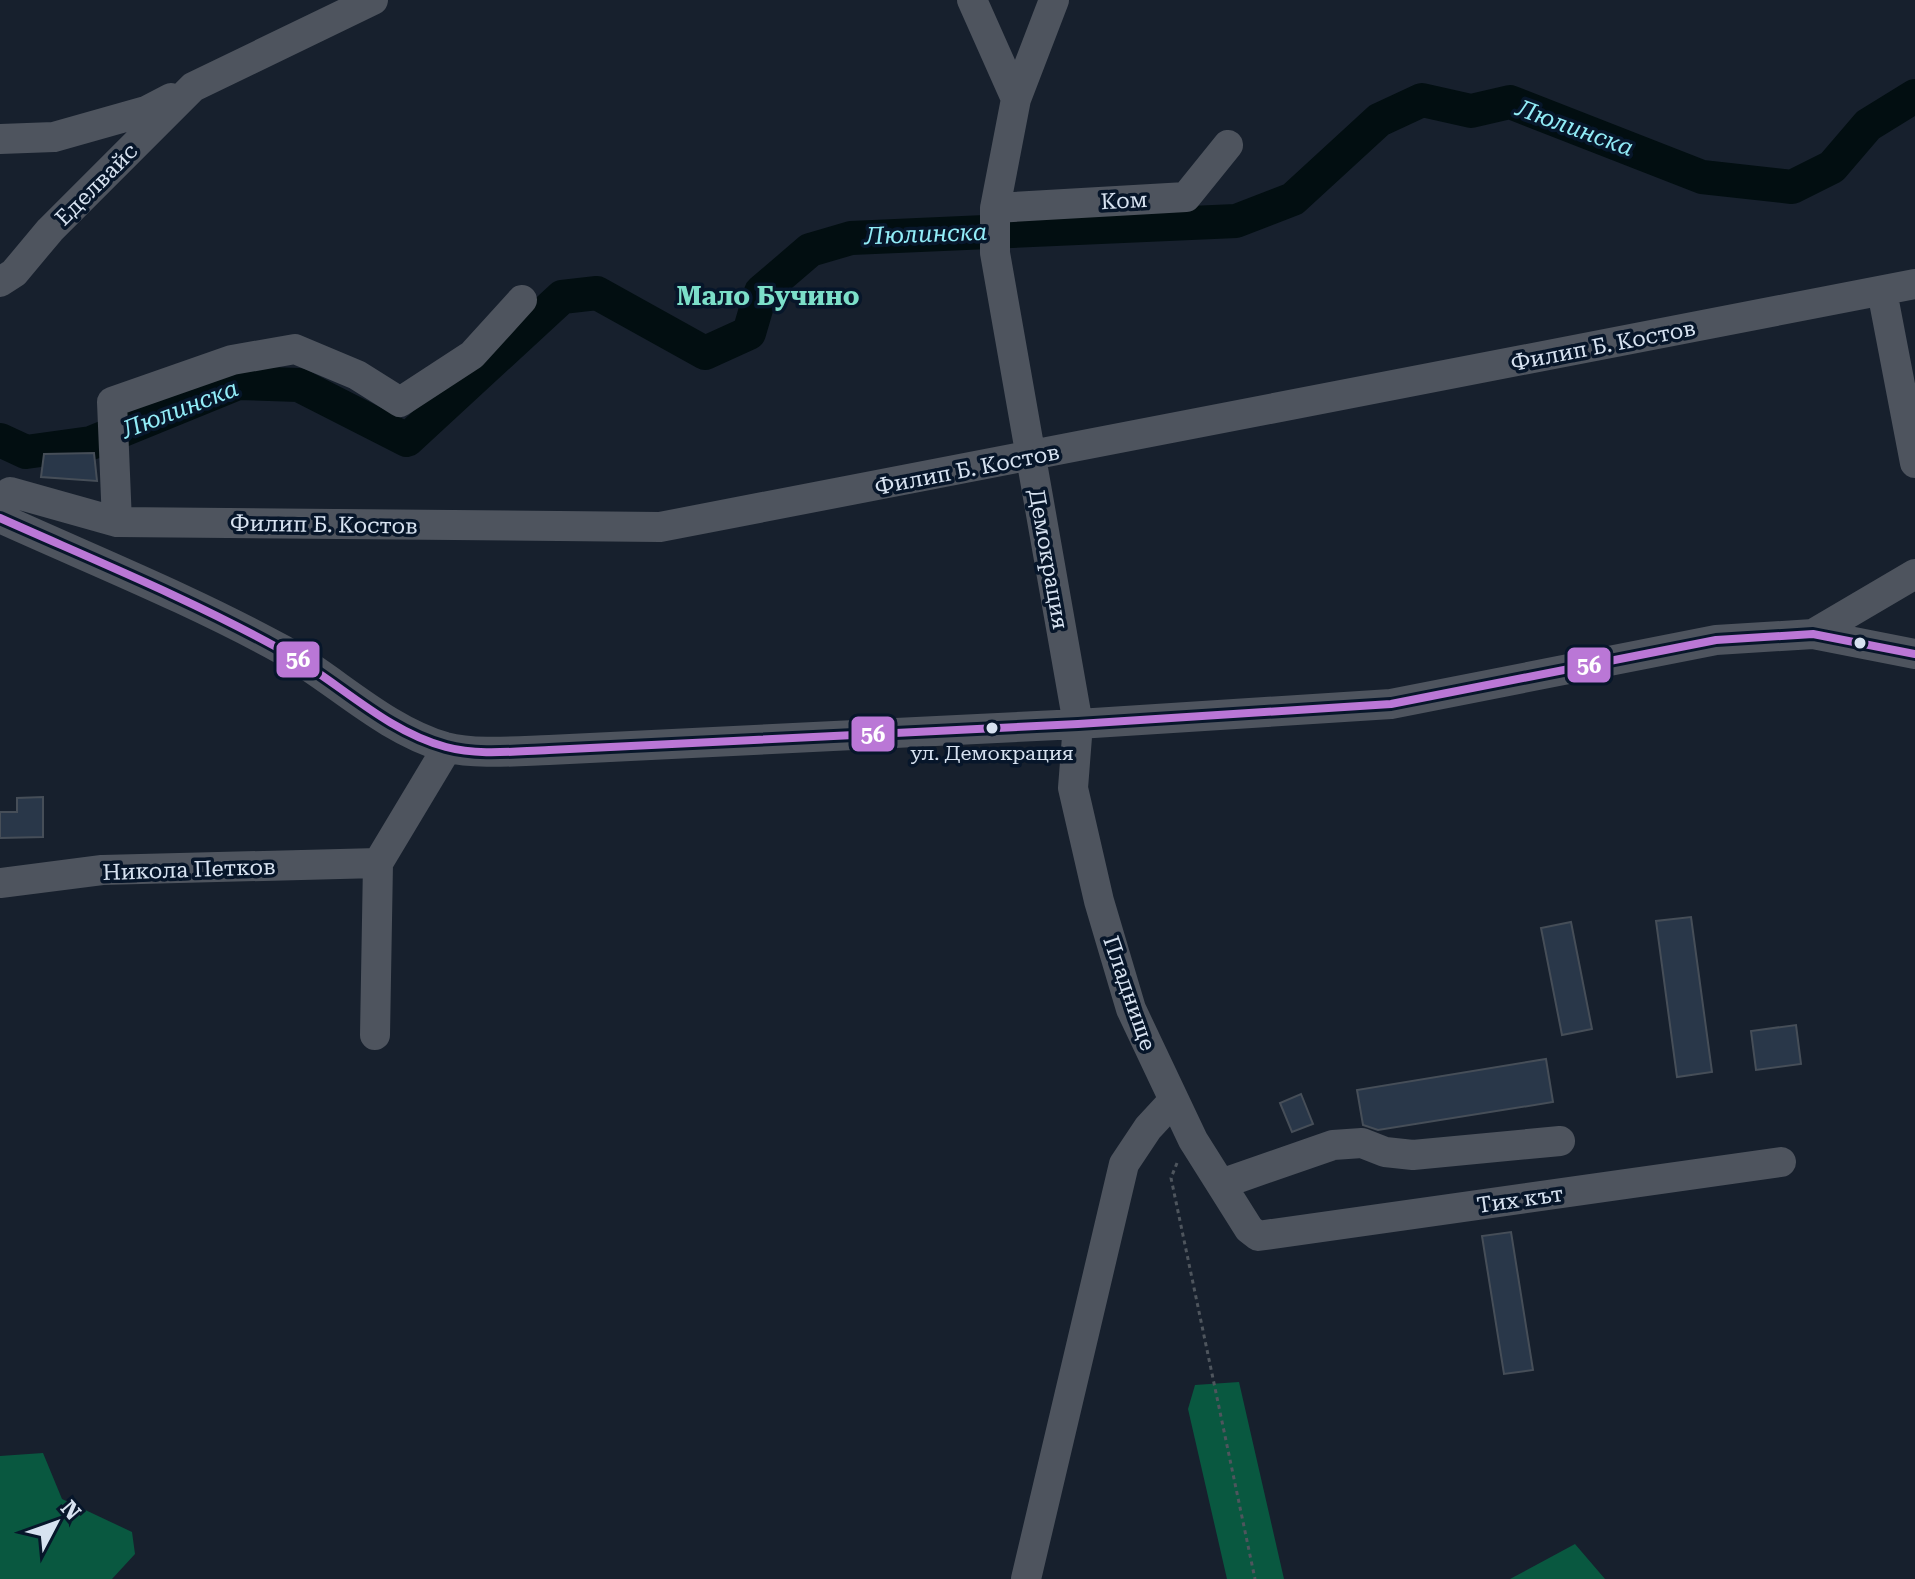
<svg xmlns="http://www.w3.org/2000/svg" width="1915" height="1579" viewBox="0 0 1915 1579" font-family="'Roboto Serif',serif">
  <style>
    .forest { fill: #095840 }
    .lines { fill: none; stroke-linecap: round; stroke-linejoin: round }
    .river { stroke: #020e11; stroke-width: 34 }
    .building { fill: #293749; stroke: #464e58; stroke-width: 2 }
    .path { stroke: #4e555d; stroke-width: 3; stroke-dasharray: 4 4; stroke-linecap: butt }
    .minor { stroke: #4e545e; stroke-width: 30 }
    .bus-1-casing { stroke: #07162a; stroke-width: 14 }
    .bus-1 { stroke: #ba77d6; stroke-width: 8 }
    .bus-dot { fill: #d7e2f0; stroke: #07162a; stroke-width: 3 }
    .labels { text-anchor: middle; stroke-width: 7; stroke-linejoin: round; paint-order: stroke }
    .bus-label { font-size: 20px; fill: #d7e2f0; stroke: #07162a }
    .street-label { font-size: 22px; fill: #d7e2f0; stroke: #07162a }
    .water-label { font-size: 24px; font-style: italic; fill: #92ecf7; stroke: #07162a }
    .quarter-label { font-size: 26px; font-weight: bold; fill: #7cdfc9; stroke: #07162a }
    .line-badge { stroke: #07162a; stroke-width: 3 }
    .badge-label { font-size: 22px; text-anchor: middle; font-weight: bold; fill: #fff }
  </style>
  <rect width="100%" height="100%" fill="#17202d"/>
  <!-- forest -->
  <path class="forest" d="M 1239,1382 L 1284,1579 L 1227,1579 L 1188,1409 L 1195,1385 Z
    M 43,1453 L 62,1499 L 132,1532 L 135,1554 L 112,1579 L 0,1579 L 0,1456 Z
    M 1575,1544 L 1605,1579 L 1510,1579 Z"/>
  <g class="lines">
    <!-- river -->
    <path class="river" d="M 0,440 L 26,452 L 91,443 L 238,383 L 299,385 L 407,440 L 562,297 L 597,293 L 705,353 L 749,333 L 761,292 L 810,250 L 851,238 L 1236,221 L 1293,199 L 1379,120 L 1422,100 L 1471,111 L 1510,102 L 1702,177 L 1792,187 L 1832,167 L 1868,125 L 1915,96"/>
  </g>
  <!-- building -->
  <path class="building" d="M 94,453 L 97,481 L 41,477 L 44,454 Z
    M 43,797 L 43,837 L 0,838 L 0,812 L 17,812 L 17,798 Z
    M 1691,917 L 1712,1072 L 1677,1077 L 1656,921 Z
    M 1571,922 L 1592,1029 L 1562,1035 L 1541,928 Z
    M 1796,1025 L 1801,1064 L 1756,1070 L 1751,1031 Z
    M 1546,1059 L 1553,1102 L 1378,1130 L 1363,1125 L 1357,1090 Z
    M 1301,1094 L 1313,1124 L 1292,1132 L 1280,1103 Z
    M 1511,1232 L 1533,1370 L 1504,1374 L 1482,1236 Z"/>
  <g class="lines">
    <!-- path -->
    <path class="path" d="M 1177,1163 L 1171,1178 L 1255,1579"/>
    <!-- minor -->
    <path class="minor" d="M 972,0 L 1016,99
      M 1054,0 L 1016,99 L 995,208 L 995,253 L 1078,724 L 1073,788 L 1099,901 L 1131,1009 L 1193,1140 L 1249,1229 L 1258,1236 L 1781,1162
      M 0,139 L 54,137 L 146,111 L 171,98
      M 995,208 L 1186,197 L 1228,145
      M 0,282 L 14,273 L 50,230 L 193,87 L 373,0
      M 1882,291 L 1915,463
      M 10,492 L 117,522 L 660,527 L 1915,284
      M 0,518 C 95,561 192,600 283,650 C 337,681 384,729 445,747 C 475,755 518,751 549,750 L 1078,724 L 1391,704 L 1716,640 L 1813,634 L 1915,654
      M 117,522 L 112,402 L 232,360 L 295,349 L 357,375 L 400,402 L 472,355 L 522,300
      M 1813,634 L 1915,574
      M 0,883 L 102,870 L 378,863
      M 375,1035 L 378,863 L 447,748
      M 1221,1184 L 1333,1145 L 1362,1143 L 1385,1152 L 1413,1155 L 1560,1141
      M 1026,1579 L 1124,1164 L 1148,1128 L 1173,1101"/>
    <!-- bus-1 casing -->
    <g class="bus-1-casing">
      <path id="bus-1" d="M 0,518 C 94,560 190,599 280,649 C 336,679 383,730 446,747 C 479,756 516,751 549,750 L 1078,724 L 1391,704 L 1716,640 L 1813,634 L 1915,654"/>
    </g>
    <!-- bus-1 -->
    <use href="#bus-1" class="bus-1"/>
  </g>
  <!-- markers -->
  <g class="bus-dot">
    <circle cx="1860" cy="643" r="7"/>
    <circle cx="992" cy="728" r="7"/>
  </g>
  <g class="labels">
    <!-- bus labels -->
    <g class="bus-label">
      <text x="992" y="760">ул. Демокрация</text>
    </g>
    <!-- street labels -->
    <g class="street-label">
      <text transform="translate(96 184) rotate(-45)" y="8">Еделвайс</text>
      <text transform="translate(1124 200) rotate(-3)" y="8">Ком</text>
      <text transform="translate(1603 345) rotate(-11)" y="8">Филип Б. Костов</text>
      <text transform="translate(967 469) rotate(-11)" y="8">Филип Б. Костов</text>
      <text transform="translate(324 524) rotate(1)" y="8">Филип Б. Костов</text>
      <text transform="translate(1049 559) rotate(80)" y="8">Демокрация</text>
      <text transform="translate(189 869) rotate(-2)" y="8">Никола Петков</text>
      <text transform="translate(1130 993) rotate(71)" y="8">Пладнище</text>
      <text transform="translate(1520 1199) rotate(-8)" y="8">Тих кът</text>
    </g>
    <!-- water labels -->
    <g class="water-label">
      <text transform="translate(1575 128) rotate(20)" y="8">Люлинска</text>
      <text transform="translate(926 234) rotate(-2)" y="8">Люлинска</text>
      <text transform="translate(180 409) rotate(-21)" y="8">Люлинска</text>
    </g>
    <!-- quarter labels -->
    <g class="quarter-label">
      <text x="768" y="305">Мало Бучино</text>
    </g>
  </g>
  <g class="line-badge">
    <rect x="275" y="640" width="46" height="39" rx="8" fill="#ba77d6"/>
    <rect x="1566" y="646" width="46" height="38" rx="8" fill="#ba77d6"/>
    <rect x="850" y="715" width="46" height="38" rx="8" fill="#ba77d6"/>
  </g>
  <g class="badge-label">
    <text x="298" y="667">56</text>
    <text x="1589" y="673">56</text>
    <text x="873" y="742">56</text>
  </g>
  <!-- north arrow -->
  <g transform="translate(56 1523) rotate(49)" stroke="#07162a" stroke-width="6" paint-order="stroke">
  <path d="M0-6L14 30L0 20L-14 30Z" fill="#d7e2f0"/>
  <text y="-12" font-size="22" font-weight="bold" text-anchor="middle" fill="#d7e2f0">N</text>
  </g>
</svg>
